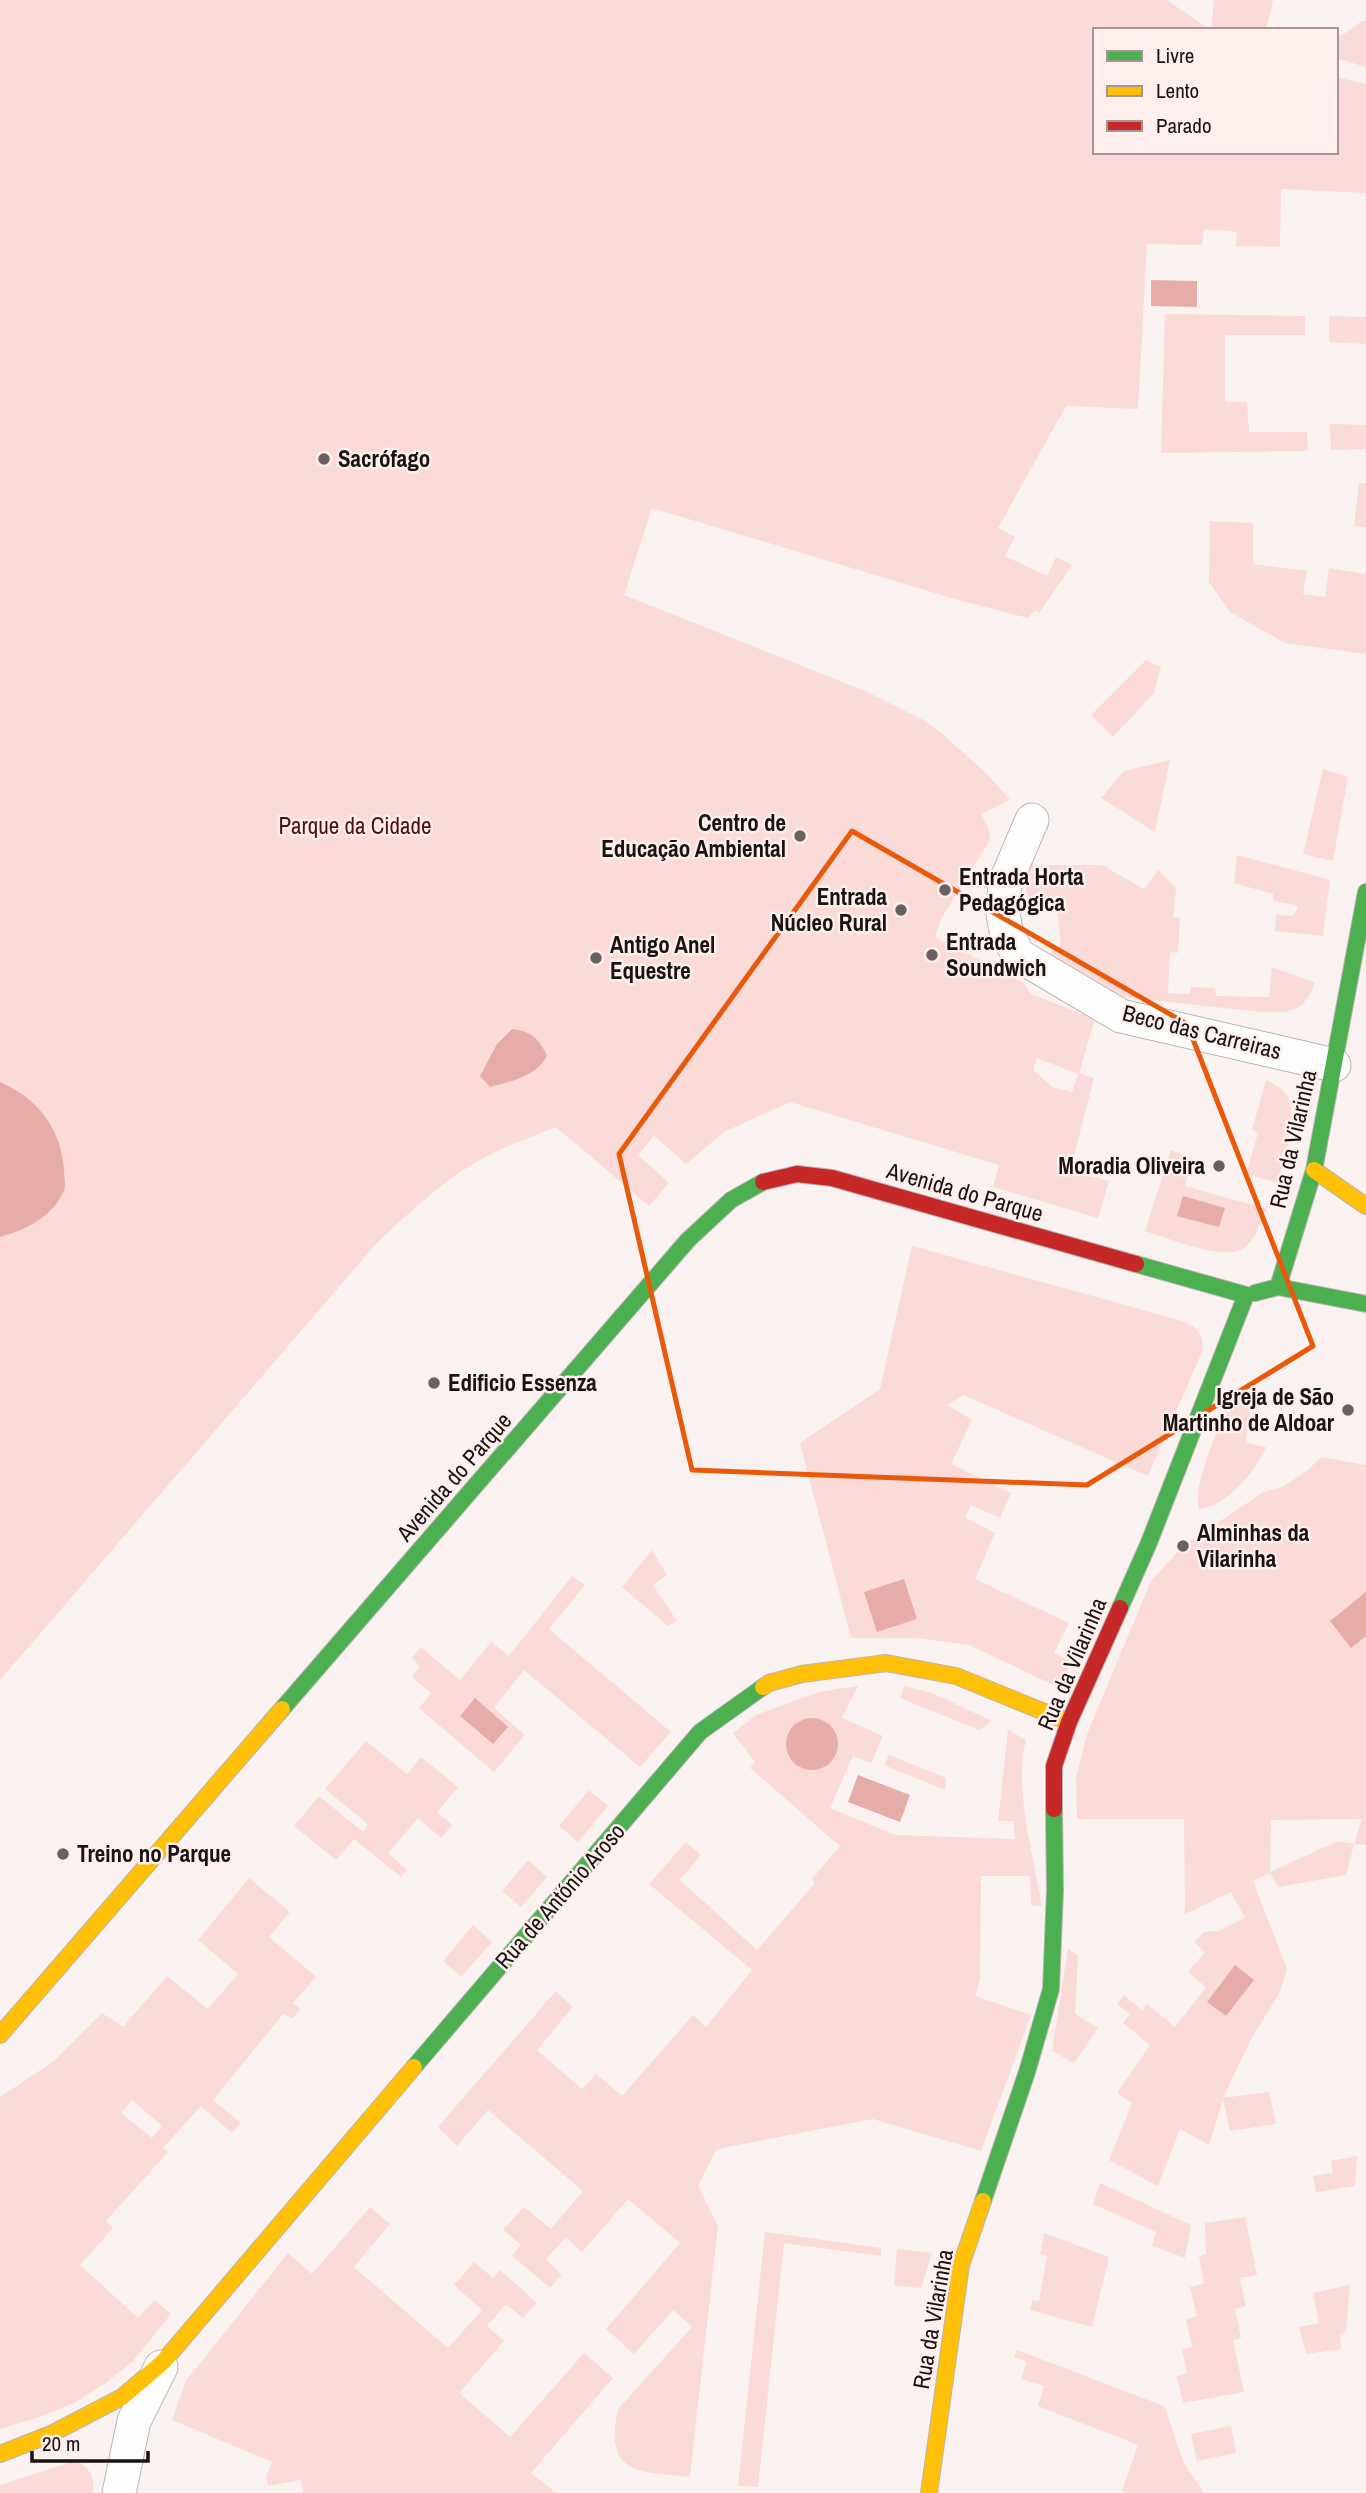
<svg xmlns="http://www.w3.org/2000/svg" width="1366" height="2493" viewBox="0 0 1366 2493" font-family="'Archivo Narrow',sans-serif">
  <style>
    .green { fill: #fadbd7; fill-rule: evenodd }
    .water { fill: #e6ada8 }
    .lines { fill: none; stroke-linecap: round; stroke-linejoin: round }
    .street-casing { stroke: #bbb4b3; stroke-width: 35 }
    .fast-casing { stroke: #bbb4b3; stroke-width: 18 }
    .slow-casing { stroke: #bbb4b3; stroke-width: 18 }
    .jam-casing { stroke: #bbb4b3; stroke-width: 18 }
    .street { stroke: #fefdfd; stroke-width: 33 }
    .fast { stroke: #4caf50; stroke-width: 16 }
    .slow { stroke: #ffc107; stroke-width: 16 }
    .jam { stroke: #c62828; stroke-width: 16 }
    .marked { fill: none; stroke: #e8590c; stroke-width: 5; stroke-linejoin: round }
    .poi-dot { fill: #686160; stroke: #feeeec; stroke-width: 2.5 }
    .labels { text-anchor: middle; stroke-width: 5; stroke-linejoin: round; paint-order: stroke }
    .poi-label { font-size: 23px; font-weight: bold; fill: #1a1313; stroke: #feeeec; text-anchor: start }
    .park-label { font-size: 23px; fill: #530b0f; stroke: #feeeec }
    .street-label { font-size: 23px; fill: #1a1313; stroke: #feeeec }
  </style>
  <rect width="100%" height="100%" fill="#faf2f0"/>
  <!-- green -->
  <path class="green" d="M 0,0 L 1167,0 L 1210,30 L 1095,30 L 1095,152 L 1336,152 L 1336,77 L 1366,84 L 1366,193 L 1281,189 L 1280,247 L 1236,246 L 1237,232 L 1204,229 L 1202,245 L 1147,244 L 1138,409 L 1066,406 L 998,528 L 1015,537 L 1005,556 L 1047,576 L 1056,557 L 1072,565 L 1039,613 L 1035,610 L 1028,618 L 958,600 L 652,508 L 624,595 L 865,691 L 923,720 L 939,731 L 987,774 L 1010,800 L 981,814 L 989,829 L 990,840 L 941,919 L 935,937 L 1024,983 L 1031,994 L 1095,1019 L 1079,1073 L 1094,1078 L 1070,1171 L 1109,1181 L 1098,1218 L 993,1187 L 999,1165 L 790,1102 L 724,1132 L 686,1164 L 654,1136 L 638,1155 L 669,1183 L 649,1206 L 556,1127 C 526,1139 495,1150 468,1167 C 434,1189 405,1216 376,1244 L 0,1680 ZM 1037,1058 L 1078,1074 L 1072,1092 L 1052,1087 L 1033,1070 Z
    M 1214,0 L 1273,0 L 1266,30 L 1211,30 Z
    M 1362,21 L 1366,21 L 1366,67 L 1336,58 L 1336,35 L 1341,36 Z
    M 1165,314 L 1305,316 L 1305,335 L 1225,335 L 1225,402 L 1247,402 L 1249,432 L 1307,432 L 1308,451 L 1161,453 Z
    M 1329,316 L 1366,317 L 1366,344 L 1329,342 Z
    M 1330,424 L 1366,425 L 1366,449 L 1331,450 Z
    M 1359,483 L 1366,483 L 1366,527 L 1354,526 Z
    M 1210,521 L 1253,523 L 1253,564 L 1307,571 L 1303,594 L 1325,597 L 1329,568 L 1366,574 L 1366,654 L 1285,643 L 1230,612 L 1209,582 Z
    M 1146,660 L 1161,667 L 1154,693 L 1113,737 L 1091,715 Z
    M 1170,760 L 1155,832 L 1101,798 L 1124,771 Z
    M 1323,769 L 1348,777 L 1333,861 L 1303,854 Z
    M 1237,855 L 1330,880 L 1323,936 L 1275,931 L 1276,915 L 1293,916 L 1298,909 L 1296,905 L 1273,901 L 1273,894 L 1234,883 Z
    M 1029,865 L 1102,865 L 1144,889 L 1158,870 L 1176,888 L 1173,917 L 1180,918 L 1178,953 L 1170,952 L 1168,993 L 1190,994 L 1191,987 L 1215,988 L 1216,996 L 1269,997 L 1272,967 L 1315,983 C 1303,1013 1291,1013 1261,1012 L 1123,997 L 1104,991 L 1043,957 L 1061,946 L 1057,909 L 1028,909 L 1025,879 Z
    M 1266,1080 C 1275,1084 1283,1089 1288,1097 C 1298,1115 1284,1164 1277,1183 L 1246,1174 L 1258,1133 L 1252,1130 Z
    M 1171,1150 L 1192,1158 L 1185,1186 L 1267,1209 C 1261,1221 1256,1239 1245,1247 C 1226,1263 1168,1238 1145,1231 Z
    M 912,1246 L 1179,1320 C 1195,1325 1206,1334 1202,1352 L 1148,1476 L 963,1395 L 947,1405 L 972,1420 L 951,1464 L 1011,1493 L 1000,1518 L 971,1505 L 965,1518 L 995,1533 L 975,1579 L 1069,1623 L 1054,1653 L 1072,1662 L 1060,1688 L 969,1645 L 915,1638 L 851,1638 L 800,1443 L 880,1389 Z
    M 1236,1388 L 1254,1393 L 1245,1443 L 1266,1447 C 1258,1469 1225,1508 1199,1509 C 1191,1483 1225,1415 1236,1388 Z
    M 1321,1457 L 1366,1465 L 1366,1845 L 1354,1844 L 1346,1875 L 1278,1887 L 1270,1873 L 1253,1881 L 1287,1969 L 1280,1992 L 1251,2039 L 1223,2098 L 1269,2092 L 1276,2124 L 1230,2131 L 1223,2100 L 1209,2145 L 1180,2129 L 1158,2186 L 1109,2160 L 1132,2103 L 1117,2093 L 1150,2045 L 1123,2023 L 1130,2014 L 1117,2004 L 1124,1995 L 1142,2010 L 1147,2004 L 1175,2027 L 1206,1987 L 1188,1972 L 1205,1952 L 1194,1942 L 1204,1932 L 1218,1931 L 1245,1918 L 1231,1892 L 1185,1914 L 1184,1819 L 1077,1819 L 1076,1777 L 1087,1734 L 1151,1581 L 1183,1546 L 1262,1493 L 1284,1486 L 1308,1470 ZM 1362,1819 L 1354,1844 L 1338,1841 L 1270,1872 L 1271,1820 Z
    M 652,1550 L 667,1575 L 653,1585 L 677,1621 L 668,1626 L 622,1587 Z
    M 572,1576 L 585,1585 L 549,1629 L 671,1732 L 640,1767 L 524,1670 L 494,1708 L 525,1735 L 494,1772 L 419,1708 L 431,1693 L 412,1677 L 420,1666 L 412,1658 L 421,1647 L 460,1680 L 491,1642 L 509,1656 Z
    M 858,1686 L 842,1718 L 883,1736 L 871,1763 L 853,1756 L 830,1808 L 895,1835 L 1015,1839 L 1013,1821 L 998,1821 L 1008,1730 L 1026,1740 C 1013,1785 1034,1859 1042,1906 L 1031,1905 L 1030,1876 L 981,1876 L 980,1980 L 975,1996 L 1031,2015 L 981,2151 L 873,2119 L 717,2149 L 698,2185 L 718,2226 L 690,2477 C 675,2475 640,2474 629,2466 C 610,2453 613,2427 619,2408 L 692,2327 L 673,2310 L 634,2354 L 606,2329 L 680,2243 L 628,2199 L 582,2252 L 566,2237 L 546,2259 L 562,2275 L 550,2288 L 512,2256 L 521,2245 L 503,2230 L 524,2207 L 551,2229 L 583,2191 L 488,2110 L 457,2146 L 438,2127 L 556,1991 L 573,2007 L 537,2050 L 582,2089 L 596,2074 L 622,2096 L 693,2015 L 706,2027 L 752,1970 L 649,1884 L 686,1842 L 701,1855 L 680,1880 L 757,1950 L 815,1883 L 812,1879 L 840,1846 L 750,1768 L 755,1762 L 733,1733 L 756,1715 L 819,1692 Z
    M 905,1686 L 932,1693 L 992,1721 L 979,1730 L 900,1698 Z
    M 366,1741 L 407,1774 L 421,1757 L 458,1787 L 437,1812 L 452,1825 L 441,1838 L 418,1818 L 388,1853 L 407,1870 L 401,1877 L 354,1839 L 336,1860 L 294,1826 L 319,1796 L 363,1832 L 368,1824 L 325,1789 Z
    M 889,1755 L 946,1778 L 945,1790 L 884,1765 Z
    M 589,1790 L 608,1806 L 578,1842 L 559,1826 Z
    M 528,1860 L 547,1877 L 521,1907 L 502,1891 Z
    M 249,1878 L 290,1912 L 269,1937 L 316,1977 L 293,2003 L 300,2009 L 292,2019 L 284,2013 L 213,2100 L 241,2123 L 232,2133 L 201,2106 L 163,2148 L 168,2152 L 106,2221 L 113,2228 L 80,2265 L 138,2318 L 155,2300 L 171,2314 L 133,2361 L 107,2382 L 74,2403 L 43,2416 L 0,2429 L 0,2097 L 54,2061 L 102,2013 L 123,2027 L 167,1976 L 208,2009 L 238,1974 L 198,1940 ZM 132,2100 L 162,2126 L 152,2138 L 121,2113 Z
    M 473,1925 L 492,1942 L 461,1977 L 443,1961 Z
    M 1068,1948 L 1078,1956 L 1075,2014 L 1098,2028 L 1074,2063 L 1052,2051 Z
    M 1357,2156 L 1355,2186 L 1316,2192 L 1313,2176 L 1333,2173 L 1331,2161 Z
    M 1100,2183 L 1191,2225 L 1185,2258 L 1152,2246 L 1156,2232 L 1093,2204 Z
    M 370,2207 L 390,2224 L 354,2267 L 448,2348 L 482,2310 L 454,2285 L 474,2262 L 493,2278 L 500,2270 L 537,2303 L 523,2318 L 506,2304 L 487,2326 L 504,2341 L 459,2393 L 510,2437 L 584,2353 L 613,2378 L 531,2473 L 556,2493 L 303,2493 L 300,2480 L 268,2486 L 266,2477 L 272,2462 L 172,2420 L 186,2381 L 288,2253 L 312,2274 Z
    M 1245,2217 L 1257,2275 L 1240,2278 L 1246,2306 L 1235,2309 L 1241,2338 L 1233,2340 L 1244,2392 L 1183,2403 L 1177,2376 L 1187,2374 L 1182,2349 L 1192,2347 L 1186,2319 L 1197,2316 L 1190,2287 L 1204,2284 L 1199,2256 L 1206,2254 L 1205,2223 Z
    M 765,2232 L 881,2248 L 881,2256 L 784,2243 L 758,2487 L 738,2486 Z
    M 1044,2233 L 1109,2257 L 1092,2327 L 1030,2310 L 1032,2300 L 1039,2301 L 1047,2256 L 1040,2255 Z
    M 897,2249 L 932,2253 L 921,2288 L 894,2285 Z
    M 1350,2285 L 1346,2331 L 1340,2334 L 1341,2349 L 1306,2354 L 1299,2327 L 1319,2323 L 1313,2293 Z
    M 1017,2350 L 1164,2406 L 1184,2463 L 1204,2493 L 1127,2493 L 1122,2491 L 1138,2445 L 1038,2406 L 1044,2386 L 1021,2379 L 1027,2362 L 1014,2357 Z
    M 1231,2426 L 1236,2453 L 1197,2461 L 1191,2434 Z
    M 74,2461 C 90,2466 95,2477 93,2493 L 0,2493 L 0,2485 Z"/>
  <!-- water -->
  <path class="water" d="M 1151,280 L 1197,281 L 1197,307 L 1151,306 Z
    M 512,1029 C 531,1031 538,1038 547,1055 C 539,1075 510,1082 490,1087 L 480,1076 L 497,1044 Z
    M 0,1082 C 37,1098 61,1128 64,1169 C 64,1176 66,1185 64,1191 C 52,1217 26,1230 0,1237 Z
    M 1183,1196 L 1225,1208 L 1219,1227 L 1177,1216 Z
    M 904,1579 L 917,1619 L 877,1632 L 864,1592 Z
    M 1366,1592 L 1366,1636 L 1351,1648 L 1330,1621 Z
    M 475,1698 L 508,1727 L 493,1744 L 460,1716 Z
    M786 1744a26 26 0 1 1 52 0a26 26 0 1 1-52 0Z
    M 858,1775 L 910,1795 L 900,1822 L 848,1802 Z
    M 1235,1965 L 1254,1980 L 1226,2016 L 1207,2002 Z"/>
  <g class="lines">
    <!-- street casing -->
    <g class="street-casing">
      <path id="street" d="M 1032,820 L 1005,883 L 1003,914 L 1006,930 L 1018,955 L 1121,1016 L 1334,1065
        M 119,2493 L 134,2421 L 161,2367"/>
    </g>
    <!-- fast casing -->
    <g class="fast-casing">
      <path id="fast" d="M 1136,1264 L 1246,1295
        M 1278,1287 L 1314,1170 L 1366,892
        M 1255,1293 L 1278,1287 L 1366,1304
        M 1120,1608 L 1148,1545 L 1246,1295
        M 282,1709 L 688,1240 L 731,1200 L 763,1182
        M 414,2067 L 700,1732 L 763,1687
        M 983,2201 L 1027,2072 L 1051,1989 L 1055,1890 L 1054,1809"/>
    </g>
    <!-- slow casing -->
    <g class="slow-casing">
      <path id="slow" d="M 1314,1170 L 1366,1206
        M 763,1687 L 769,1683 L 802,1674 L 886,1663 L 956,1676 L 1069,1722
        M 0,2035 L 282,1709
        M 0,2454 L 51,2434 L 122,2397 L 163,2362 L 414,2067
        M 929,2493 L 961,2265 L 983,2201"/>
    </g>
    <!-- jam casing -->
    <g class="jam-casing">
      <path id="jam" d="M 763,1182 L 797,1174 L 832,1178 L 1136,1264
        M 1054,1809 L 1054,1766 L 1069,1722 L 1120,1608"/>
    </g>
    <!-- street -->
    <use href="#street" class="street"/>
    <!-- fast -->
    <use href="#fast" class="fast"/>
    <!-- slow -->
    <use href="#slow" class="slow"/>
    <!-- jam -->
    <use href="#jam" class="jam"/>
  </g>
  <!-- marked area -->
  <path class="marked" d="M 852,831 L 1187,1024 L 1313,1346 L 1087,1485 L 692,1470 L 619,1154 Z"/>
  <!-- markers -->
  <g class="poi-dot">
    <circle cx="324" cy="459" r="7"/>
    <circle cx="800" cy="836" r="7"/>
    <circle cx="945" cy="890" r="7"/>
    <circle cx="901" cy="910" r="7"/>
    <circle cx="932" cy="955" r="7"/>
    <circle cx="596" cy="958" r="7"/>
    <circle cx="1219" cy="1166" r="7"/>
    <circle cx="434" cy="1383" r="7"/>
    <circle cx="1348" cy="1410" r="7"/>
    <circle cx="1183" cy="1546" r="7"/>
    <circle cx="63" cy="1854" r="7"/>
  </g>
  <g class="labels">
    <!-- poi labels -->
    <g class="poi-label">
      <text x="338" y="467">Sacrófago</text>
      <text x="786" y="831" text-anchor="end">Centro de<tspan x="786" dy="26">Educação Ambiental</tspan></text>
      <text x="959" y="885">Entrada Horta<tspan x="959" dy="26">Pedagógica</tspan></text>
      <text x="887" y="905" text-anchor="end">Entrada<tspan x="887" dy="26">Núcleo Rural</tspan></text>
      <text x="946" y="950">Entrada<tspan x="946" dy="26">Soundwich</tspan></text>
      <text x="610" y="953">Antigo Anel<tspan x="610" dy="26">Equestre</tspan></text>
      <text x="1205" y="1174" text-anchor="end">Moradia Oliveira</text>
      <text x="448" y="1391">Edificio Essenza</text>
      <text x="1334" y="1405" text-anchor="end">Igreja de São<tspan x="1334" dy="26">Martinho de Aldoar</tspan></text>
      <text x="1197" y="1541">Alminhas da<tspan x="1197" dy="26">Vilarinha</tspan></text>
      <text x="77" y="1862">Treino no Parque</text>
    </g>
    <!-- park labels -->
    <g class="park-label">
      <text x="355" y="834">Parque da Cidade</text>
    </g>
    <!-- street labels -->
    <g class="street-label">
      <text transform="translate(1202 1032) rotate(14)" y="8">Beco das Carreiras</text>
      <text transform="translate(1293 1139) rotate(-77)" y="8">Rua da Vilarinha</text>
      <text transform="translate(965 1192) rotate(16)" y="8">Avenida do Parque</text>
      <text transform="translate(454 1477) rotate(-49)" y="8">Avenida do Parque</text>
      <text transform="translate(1072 1664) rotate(-67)" y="8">Rua da Vilarinha</text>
      <text transform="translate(560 1896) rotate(-49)" y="8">Rua de António Aroso</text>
      <text transform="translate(933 2319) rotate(-80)" y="8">Rua da Vilarinha</text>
    </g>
  </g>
  <!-- legend -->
  <rect x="1093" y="28" width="245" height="126" fill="#feeeec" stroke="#a39695" stroke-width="2"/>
  <rect x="1107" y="51" width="35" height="10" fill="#4caf50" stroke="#a39695" stroke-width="2"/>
  <text x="1156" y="63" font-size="21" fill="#1a1313">Livre</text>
  <rect x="1107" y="86" width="35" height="10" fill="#ffc107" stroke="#a39695" stroke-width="2"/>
  <text x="1156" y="98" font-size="21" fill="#1a1313">Lento</text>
  <rect x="1107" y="121" width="35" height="10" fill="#c62828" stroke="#a39695" stroke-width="2"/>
  <text x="1156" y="133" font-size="21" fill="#1a1313">Parado</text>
  <!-- scale -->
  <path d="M32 2451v10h116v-10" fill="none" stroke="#1a1313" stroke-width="3.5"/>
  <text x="42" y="2451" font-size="21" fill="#1a1313" stroke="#feeeec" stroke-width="5" paint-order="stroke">20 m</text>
</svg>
